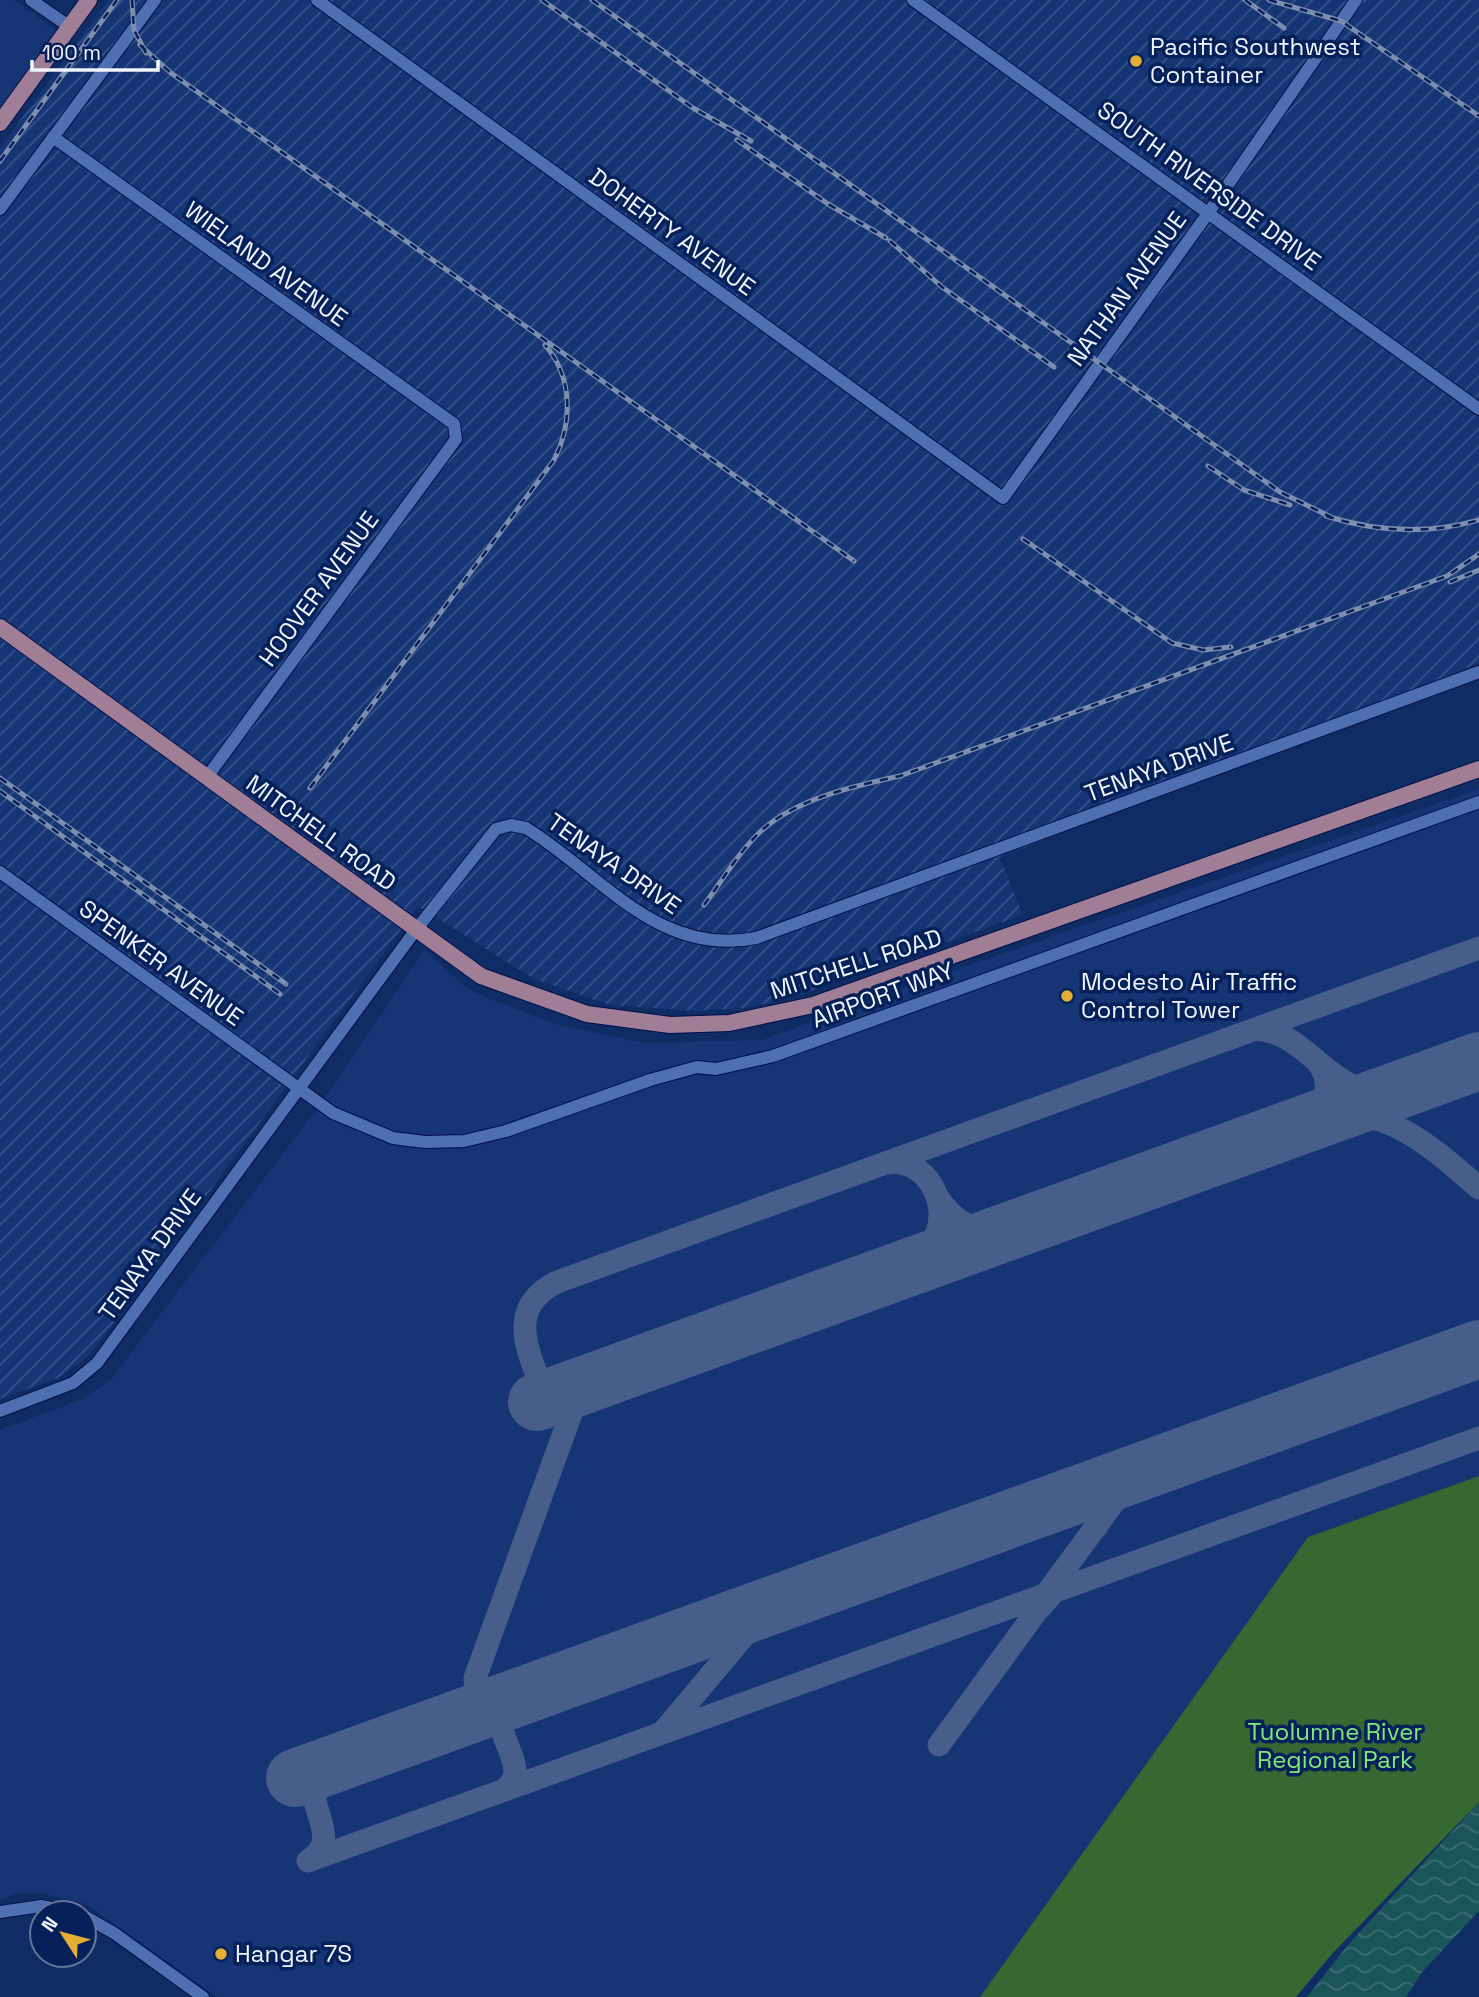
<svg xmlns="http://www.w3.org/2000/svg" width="1479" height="1997" viewBox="0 0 1479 1997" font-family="'Space Grotesk',sans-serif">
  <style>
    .built { fill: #153574 }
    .industrial { fill: url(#industrial-furrows) }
    .green { fill: #366832 }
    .water { fill: url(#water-waves) }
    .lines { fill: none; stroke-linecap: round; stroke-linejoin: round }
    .taxiway { stroke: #475d8a; stroke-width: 23 }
    .runway { stroke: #475d8a; stroke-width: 58 }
    .minor-casing { stroke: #001048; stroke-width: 14 }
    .major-casing { stroke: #001048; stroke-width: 18 }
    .minor { stroke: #4f70b0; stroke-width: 12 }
    .major { stroke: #a07e96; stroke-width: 16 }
    .rail-casing { stroke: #7e8eaf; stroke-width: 5 }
    .rail { stroke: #062159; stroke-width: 2.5; stroke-dasharray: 8; stroke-linecap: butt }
    .poi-dot { fill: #e5ad35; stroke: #062159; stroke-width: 2.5 }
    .labels { text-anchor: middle; stroke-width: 7; stroke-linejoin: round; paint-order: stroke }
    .poi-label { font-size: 24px; fill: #f0f4fb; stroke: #062159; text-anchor: start }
    .street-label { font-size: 24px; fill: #f0f4fb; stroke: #062159 }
    .park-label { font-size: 24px; fill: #81e978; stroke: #062159 }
  </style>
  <defs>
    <pattern id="industrial-furrows" width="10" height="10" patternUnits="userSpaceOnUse" patternTransform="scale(1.75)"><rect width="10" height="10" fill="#153574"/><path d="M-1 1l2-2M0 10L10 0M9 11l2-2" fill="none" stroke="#375389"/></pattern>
    <pattern id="water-waves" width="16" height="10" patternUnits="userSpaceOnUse" patternTransform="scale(1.75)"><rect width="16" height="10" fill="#1a555a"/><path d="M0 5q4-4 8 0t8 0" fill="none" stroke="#3c6e73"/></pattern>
  </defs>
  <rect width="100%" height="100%" fill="#102c65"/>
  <!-- built -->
  <path class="built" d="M 0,0 L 15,0 L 58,32 L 0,112 Z
    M 1479,789 L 1479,1476 L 1308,1537 L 980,1997 L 217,1997 L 86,1904 L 41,1893 L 15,1894 L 0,1900 L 0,1430 L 83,1399 L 111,1379 L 320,1105 L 424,950 L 472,992 L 556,1024 L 643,1043 L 762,1040 L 892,992 Z"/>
  <!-- industrial -->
  <path class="industrial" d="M 108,0 L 1479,0 L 1479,663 L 1000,858 L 1023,915 L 791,998 L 745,1008 L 697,1011 L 610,1005 L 534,979 L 418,906 L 90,1355 L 58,1378 L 0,1399 L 0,148 Z"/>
  <!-- green -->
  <path class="green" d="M 1479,1476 L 1479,1802 L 1331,1955 L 1296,1997 L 980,1997 L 1308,1537 Z"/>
  <!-- water -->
  <path class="water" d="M 1479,1802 L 1479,1911 L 1423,1971 L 1406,1997 L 1307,1997 L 1347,1946 Z"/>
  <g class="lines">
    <!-- taxiway -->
    <path class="taxiway" d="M 1256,1029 C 1313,1032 1332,1108 1403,1089
      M 1327,1116 C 1389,1106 1435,1150 1479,1188
      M 1302,1125 C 1325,1114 1334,1083 1318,1063
      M 888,1163 C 926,1158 950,1202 936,1235 C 930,1249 919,1260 907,1268
      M 936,1195 C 952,1220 978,1239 1009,1231
      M 546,1399 C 531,1356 502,1310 557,1282 L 1479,948
      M 1071,1497 C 1092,1493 1104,1505 1097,1526
      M 1047,1593 L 1125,1487 L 1148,1469
      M 510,1700 L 484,1700 L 476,1691 L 475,1678 L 581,1386
      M 664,1731 L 763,1613 L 779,1603
      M 939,1745 L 1036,1612 L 1053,1593
      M 504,1790 C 538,1767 479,1727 510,1700
      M 308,1861 L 1479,1438
      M 308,1861 C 352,1834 284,1793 332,1765"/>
    <!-- runway -->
    <path class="runway" d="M 537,1402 L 1479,1061
      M 295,1778 L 1479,1349"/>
    <!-- minor casing -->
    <g class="minor-casing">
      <path id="minor" d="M 31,0 L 70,27
        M 317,0 L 1003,498 L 1209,212 L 1356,0
        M 913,0 L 1479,409
        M 53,137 L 454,424 L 456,439 L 207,777
        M 0,209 L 155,0
        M 0,872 L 333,1113 L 393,1138 L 425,1142 L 464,1141 L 506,1131 L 650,1080 L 697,1067 L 716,1069 L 773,1056 L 1479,802
        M 0,1411 L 73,1383 L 97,1363 L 415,931 L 496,829 L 511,825 L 526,828 C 602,875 658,957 756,938 L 1479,672
        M 0,1912 L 41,1906 L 77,1913
        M 84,1916 L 114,1933 L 203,1997"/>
    </g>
    <!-- major casing -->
    <g class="major-casing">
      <path id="major" d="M 0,123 L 89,0
        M 0,627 L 481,976 L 587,1014 L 670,1025 L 729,1023 L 813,1005 L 1479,769"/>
    </g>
    <!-- minor -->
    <use href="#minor" class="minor"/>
    <!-- major -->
    <use href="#major" class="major"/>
    <!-- rail casing -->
    <g class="rail-casing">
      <path id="rail" d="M 132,0 L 134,30 L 146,53
        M 542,0 L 693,108 L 751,141
        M 592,0 L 1280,492 L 1333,518
        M 1245,0 L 1284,28
        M 1269,0 L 1341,21 L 1479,116
        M 140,45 L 171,73 L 854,561
        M 737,140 L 828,204 L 886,238
        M 0,161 L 117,0
        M 890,241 L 942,287 L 1054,367
        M 1208,466 L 1244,490 L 1290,505
        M 1326,516 C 1377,532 1427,535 1479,520
        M 1023,539 L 1172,643 L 1203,650 L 1231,647
        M 1450,582 L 1479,570
        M 0,778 L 286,984
        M 310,788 L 554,460 C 573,423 573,377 545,345
        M 0,791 L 280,994
        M 704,905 C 722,881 738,853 760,832 C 795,799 854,786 900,776 L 1447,576 L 1479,554"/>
    </g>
    <!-- rail -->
    <use href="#rail" class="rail"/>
  </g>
  <!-- markers -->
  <g class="poi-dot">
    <circle cx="1136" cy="61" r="7"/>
    <circle cx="1067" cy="996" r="7"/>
    <circle cx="221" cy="1954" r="7"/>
  </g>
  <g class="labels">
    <!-- poi labels -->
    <g class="poi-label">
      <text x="1150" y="55">Pacific Southwest<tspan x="1150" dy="28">Container</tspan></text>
      <text x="1081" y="990">Modesto Air Traffic<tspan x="1081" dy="28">Control Tower</tspan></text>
      <text x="235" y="1962">Hangar 7S</text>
    </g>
    <!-- street labels -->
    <g class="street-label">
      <text transform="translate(1209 186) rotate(36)" y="8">SOUTH RIVERSIDE DRIVE</text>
      <text transform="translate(672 232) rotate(36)" y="8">DOHERTY AVENUE</text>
      <text transform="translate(266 264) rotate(36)" y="8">WIELAND AVENUE</text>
      <text transform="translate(1127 289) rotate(-54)" y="8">NATHAN AVENUE</text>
      <text transform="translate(319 589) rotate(-54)" y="8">HOOVER AVENUE</text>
      <text transform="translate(1159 768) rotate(-20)" y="8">TENAYA DRIVE</text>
      <text transform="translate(321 833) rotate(36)" y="8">MITCHELL ROAD</text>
      <text transform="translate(614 864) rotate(35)" y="8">TENAYA DRIVE</text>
      <text transform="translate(161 963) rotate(36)" y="8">SPENKER AVENUE</text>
      <text transform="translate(856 964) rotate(-18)" y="8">MITCHELL ROAD</text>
      <text transform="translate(883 995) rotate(-20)" y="8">AIRPORT WAY</text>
      <text transform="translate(150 1255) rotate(-54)" y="8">TENAYA DRIVE</text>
    </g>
    <!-- park labels -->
    <g class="park-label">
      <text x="1335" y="1740">Tuolumne River<tspan x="1335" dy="28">Regional Park</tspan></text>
    </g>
  </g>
  <!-- north arrow -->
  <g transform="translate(63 1934) rotate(306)"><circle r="33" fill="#062159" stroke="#64759a" stroke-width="2"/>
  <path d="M0-5L12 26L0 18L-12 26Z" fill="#e5ad35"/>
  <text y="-10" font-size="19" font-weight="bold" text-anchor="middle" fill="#f0f4fb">N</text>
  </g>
  <!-- scale -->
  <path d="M32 60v10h126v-10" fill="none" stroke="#f0f4fb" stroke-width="3.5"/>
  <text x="42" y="60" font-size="21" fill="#f0f4fb" stroke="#062159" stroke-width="5" paint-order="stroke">100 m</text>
</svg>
